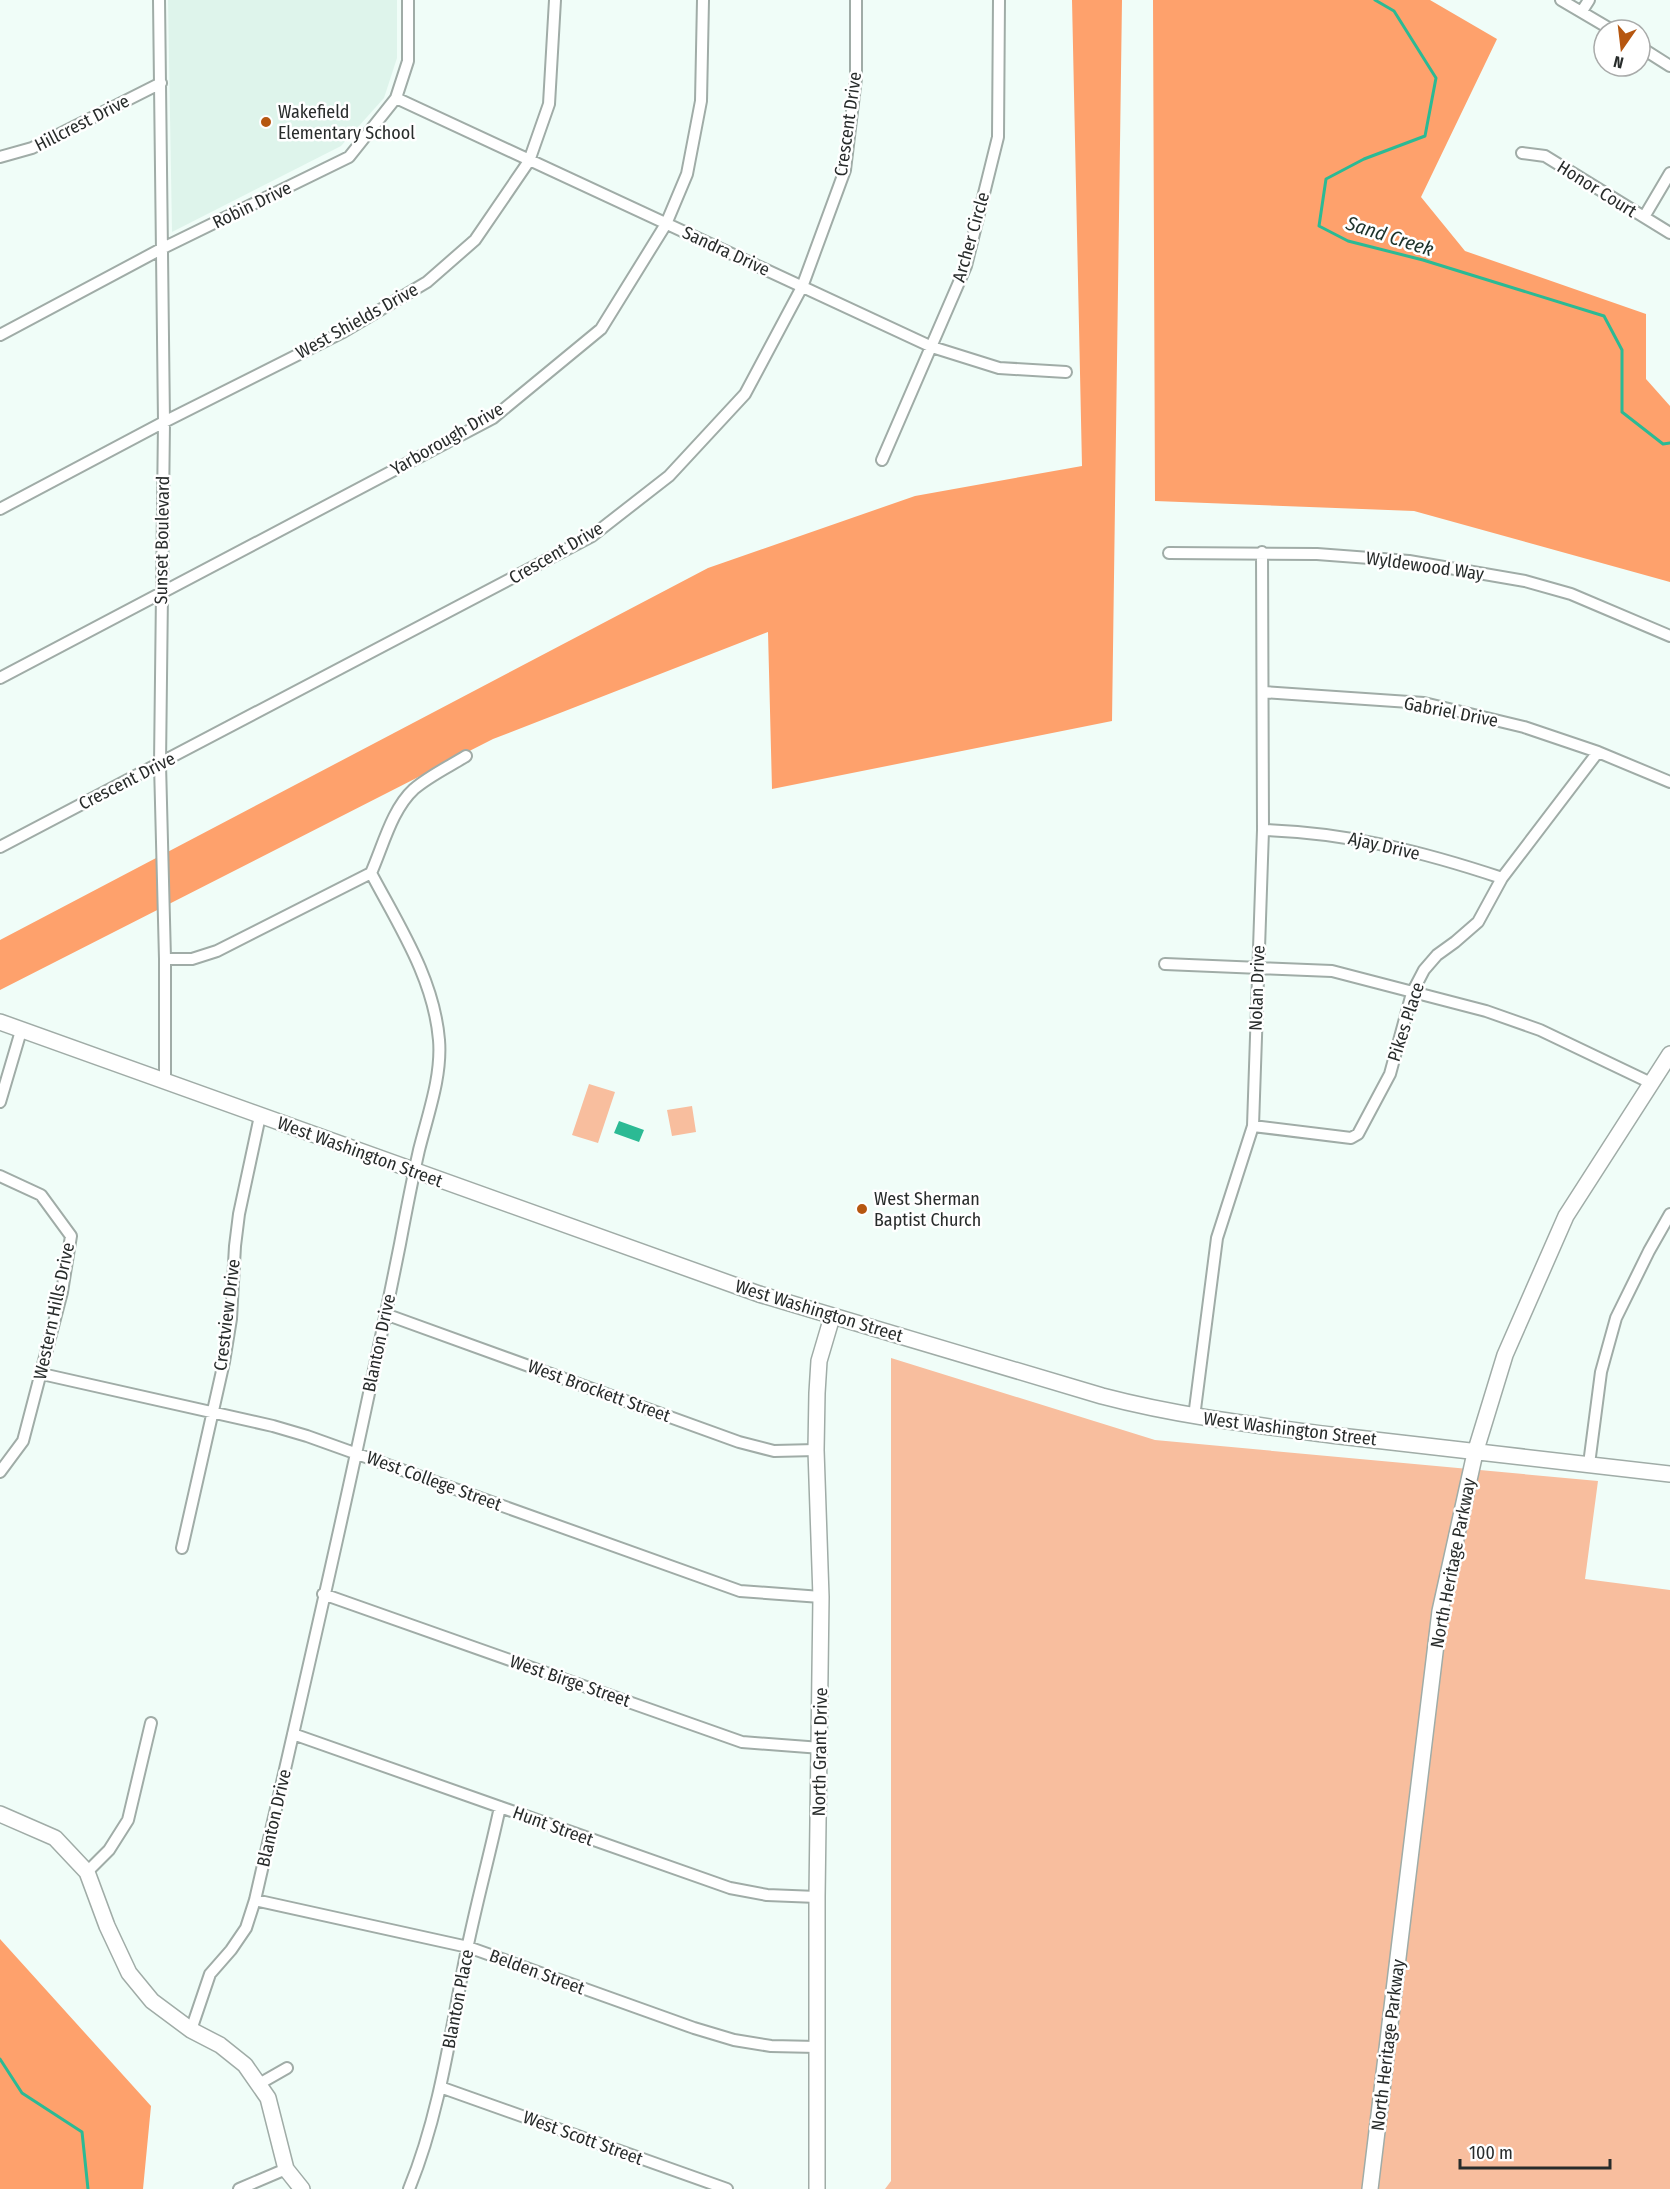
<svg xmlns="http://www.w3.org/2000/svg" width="1670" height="2189" viewBox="0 0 1670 2189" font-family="'Fira Sans Condensed',sans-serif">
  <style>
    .built { fill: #def4eb }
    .green { fill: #f8be9e }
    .forest { fill: #fea16c }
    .water { fill: #2bba94 }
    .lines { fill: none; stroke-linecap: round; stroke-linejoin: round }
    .stream { stroke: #2bba94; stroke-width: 3 }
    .street-casing { stroke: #a0aca7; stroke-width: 14 }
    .secondary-casing { stroke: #a0aca7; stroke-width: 18 }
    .street { stroke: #fff; stroke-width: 10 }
    .secondary { stroke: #fff; stroke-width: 15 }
    .poi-dot { fill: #b65710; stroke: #fff; stroke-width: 2 }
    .labels { text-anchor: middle; stroke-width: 5; stroke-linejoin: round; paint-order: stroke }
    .poi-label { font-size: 18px; fill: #282c2b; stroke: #fff; text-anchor: start }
    .street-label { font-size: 18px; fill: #282c2b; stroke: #fff }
    .water-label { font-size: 20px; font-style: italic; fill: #1c322a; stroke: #fff }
  </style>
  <rect width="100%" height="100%" fill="#f0fdf8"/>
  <!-- built -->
  <path class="built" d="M 168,0 L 397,0 L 397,58 L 384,98 L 341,146 L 172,232 Z"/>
  <!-- green -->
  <path class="green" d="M 589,1084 L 615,1092 L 598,1143 L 572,1135 Z
    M 692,1106 L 696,1132 L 672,1136 L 667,1110 Z
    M 891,1358 L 1155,1440 L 1598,1481 L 1585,1579 L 1670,1590 L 1670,2189 L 885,2189 L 891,2181 Z"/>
  <!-- forest -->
  <path class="forest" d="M 1072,0 L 1122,0 L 1112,721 L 772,789 L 768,632 L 493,739 L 0,990 L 0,940 L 708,568 L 915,496 L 1082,466 Z
    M 1153,0 L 1430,0 L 1497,39 L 1421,197 L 1465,251 L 1646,314 L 1646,379 L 1670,406 L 1670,582 L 1414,511 L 1155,501 Z
    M 0,1939 L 151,2106 L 143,2189 L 0,2189 Z"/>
  <!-- water -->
  <path class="water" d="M 619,1121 L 644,1130 L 639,1142 L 614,1133 Z"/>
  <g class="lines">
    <!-- stream -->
    <path class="stream" d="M 1375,0 L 1394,11 L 1436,78 L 1425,136 L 1364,159 L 1326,179 L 1319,226 L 1348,241 L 1423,260 L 1604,316 L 1622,350 L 1622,412 L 1663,444 L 1670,443
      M 0,2059 L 22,2093 L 82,2132 L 88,2189"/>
    <!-- street casing -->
    <g class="street-casing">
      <path id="street" d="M 159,0 L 164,422 L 160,764 L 165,959 L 165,1081
        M 1561,0 L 1612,30
        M 1582,11 L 1589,0
        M 1640,47 L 1670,66
        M 396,98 L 932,347 L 999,368 L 1066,372
        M 1522,153 L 1545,156 L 1670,233
        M 0,157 L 32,148 L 161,83
        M 1644,217 L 1670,173
        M 0,335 L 163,248 L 349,157 L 396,98 L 408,61 L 408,0
        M 882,460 L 966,266 L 998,137 L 999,0
        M 0,509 L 164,422 L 343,332 L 427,282 L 475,240 L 529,161 L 549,104 L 555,0
        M 1169,553 L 1317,554 L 1409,561 L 1525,581 L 1571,594 L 1670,636
        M 0,678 L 493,418 L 601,329 L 666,224 L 687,174 L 701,101 L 703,0
        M 1263,692 L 1424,703 L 1524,727 L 1598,752 L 1670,782
        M 1263,830 C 1345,832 1424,852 1502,878
        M 0,847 L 592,536 L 669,476 L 745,394 L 802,287 L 845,170 L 856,78 L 856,0
        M 371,873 C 383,846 392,809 414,789 C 429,776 450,766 466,756
        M 165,959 L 192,959 L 217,951 L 371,873
        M 1165,964 L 1332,971 L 1486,1011 L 1540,1030 L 1651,1083
        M 0,1102 L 21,1031
        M 1253,1126 L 1351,1138 L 1358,1134 L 1390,1074 L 1412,993 L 1424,970 L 1437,955 L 1455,942 L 1478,922 L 1502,878 L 1598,752
        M 0,1176 L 41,1195 L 71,1236 L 62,1292 L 23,1441 L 0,1472
        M 385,1314 L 739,1442 L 774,1451 L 816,1450
        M 42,1374 L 273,1426 L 307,1436 L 740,1591 L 821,1597
        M 1194,1417 L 1217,1238 L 1253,1126 L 1263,830 L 1262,552
        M 1589,1464 L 1601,1372 L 1616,1318 L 1649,1251 L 1670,1214
        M 182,1548 L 224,1362 L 231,1319 L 235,1246 L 239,1214 L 260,1116
        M 323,1594 L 742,1742 L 821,1748
        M 293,1734 L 730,1888 L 767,1895 L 817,1897
        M 87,1872 L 109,1850 L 128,1820 L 151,1723
        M 255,1900 L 468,1947 L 694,2028 L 734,2040 L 771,2046 L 817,2047
        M 191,2030 L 210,1974 L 231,1950 L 246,1928 L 255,1900 C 305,1682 356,1463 400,1244 C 406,1212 412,1181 419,1150 C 428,1114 442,1076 439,1040 C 434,979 399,926 371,873
        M 259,2084 L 287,2068
        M 440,2087 L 727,2189
        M 239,2189 L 286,2169
        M 409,2189 C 439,2116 450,2036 465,1959 C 475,1908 489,1858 500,1807"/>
    </g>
    <!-- secondary casing -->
    <g class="secondary-casing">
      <path id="secondary" d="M 0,1022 L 759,1294 L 1102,1396 C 1178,1416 1254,1425 1331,1435 C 1444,1449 1557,1460 1670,1474
        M 0,1814 L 55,1838 L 87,1872 L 107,1926 L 129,1973 L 152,2001 L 191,2030 L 220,2045 L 245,2065 L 268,2098 L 286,2169 L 302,2189
        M 817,2189 L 817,1897 L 821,1597 L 816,1450 L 817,1393 L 819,1361 L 832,1317
        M 1370,2189 L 1440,1611 L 1475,1453 L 1505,1355 L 1566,1216 L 1670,1054"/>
    </g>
    <!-- street -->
    <use href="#street" class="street"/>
    <!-- secondary -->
    <use href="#secondary" class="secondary"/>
  </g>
  <!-- markers -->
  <g class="poi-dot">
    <circle cx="266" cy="122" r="6"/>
    <circle cx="862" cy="1209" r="6"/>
  </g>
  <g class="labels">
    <!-- poi labels -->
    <g class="poi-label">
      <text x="278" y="118">Wakefield<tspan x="278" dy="21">Elementary School</tspan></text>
      <text x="874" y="1205">West Sherman<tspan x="874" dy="21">Baptist Church</tspan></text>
    </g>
    <!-- street labels -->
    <g class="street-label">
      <text transform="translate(82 123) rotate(-27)" y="6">Hillcrest Drive</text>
      <text transform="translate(848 124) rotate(-82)" y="6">Crescent Drive</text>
      <text transform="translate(1597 189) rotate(32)" y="6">Honor Court</text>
      <text transform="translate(252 205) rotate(-26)" y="6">Robin Drive</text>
      <text transform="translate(971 237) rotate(-74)" y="6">Archer Circle</text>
      <text transform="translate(726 251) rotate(25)" y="6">Sandra Drive</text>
      <text transform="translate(357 321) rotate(-29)" y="6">West Shields Drive</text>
      <text transform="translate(447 439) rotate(-30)" y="6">Yarborough Drive</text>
      <text transform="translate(162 540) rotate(-89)" y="6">Sunset Boulevard</text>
      <text transform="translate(556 553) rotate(-30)" y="6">Crescent Drive</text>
      <text transform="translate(1425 566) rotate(8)" y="6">Wyldewood Way</text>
      <text transform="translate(1451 712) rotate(11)" y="6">Gabriel Drive</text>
      <text transform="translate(127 781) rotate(-27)" y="6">Crescent Drive</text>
      <text transform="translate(1384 846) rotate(13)" y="6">Ajay Drive</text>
      <text transform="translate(1257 988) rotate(-88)" y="6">Nolan Drive</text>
      <text transform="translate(1406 1022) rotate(-72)" y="6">Pikes Place</text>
      <text transform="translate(360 1152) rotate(20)" y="6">West Washington Street</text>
      <text transform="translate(54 1311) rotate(-78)" y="6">Western Hills Drive</text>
      <text transform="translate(819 1311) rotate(17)" y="6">West Washington Street</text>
      <text transform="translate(227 1315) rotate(-83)" y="6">Crestview Drive</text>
      <text transform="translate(379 1343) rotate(-78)" y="6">Blanton Drive</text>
      <text transform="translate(599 1391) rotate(20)" y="6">West Brockett Street</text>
      <text transform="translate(1290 1429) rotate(7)" y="6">West Washington Street</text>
      <text transform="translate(434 1481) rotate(20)" y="6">West College Street</text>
      <text transform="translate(1453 1563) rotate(-79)" y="6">North Heritage Parkway</text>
      <text transform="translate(570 1681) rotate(19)" y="6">West Birge Street</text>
      <text transform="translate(820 1752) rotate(-89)" y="6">North Grant Drive</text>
      <text transform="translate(274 1818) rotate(-77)" y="6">Blanton Drive</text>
      <text transform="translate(553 1826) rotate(20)" y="6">Hunt Street</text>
      <text transform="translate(537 1972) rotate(20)" y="6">Belden Street</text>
      <text transform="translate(458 1999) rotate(-79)" y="6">Blanton Place</text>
      <text transform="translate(1388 2045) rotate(-83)" y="6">North Heritage Parkway</text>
      <text transform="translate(583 2138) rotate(20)" y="6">West Scott Street</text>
    </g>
    <!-- water labels -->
    <g class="water-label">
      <text transform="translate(1390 236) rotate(18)" y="7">Sand Creek</text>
    </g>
  </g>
  <!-- north arrow -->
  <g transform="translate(1622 48) rotate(194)"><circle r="28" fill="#ffffff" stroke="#a9abaa" stroke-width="1.5"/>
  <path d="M0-4.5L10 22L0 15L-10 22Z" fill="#b65710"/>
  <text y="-9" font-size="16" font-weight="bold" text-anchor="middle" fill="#282c2b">N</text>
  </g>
  <!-- scale -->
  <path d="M1460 2159v9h150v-9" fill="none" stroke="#282c2b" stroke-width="3"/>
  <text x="1469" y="2159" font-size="18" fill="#282c2b" stroke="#ffffff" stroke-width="4.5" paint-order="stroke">100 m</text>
</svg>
